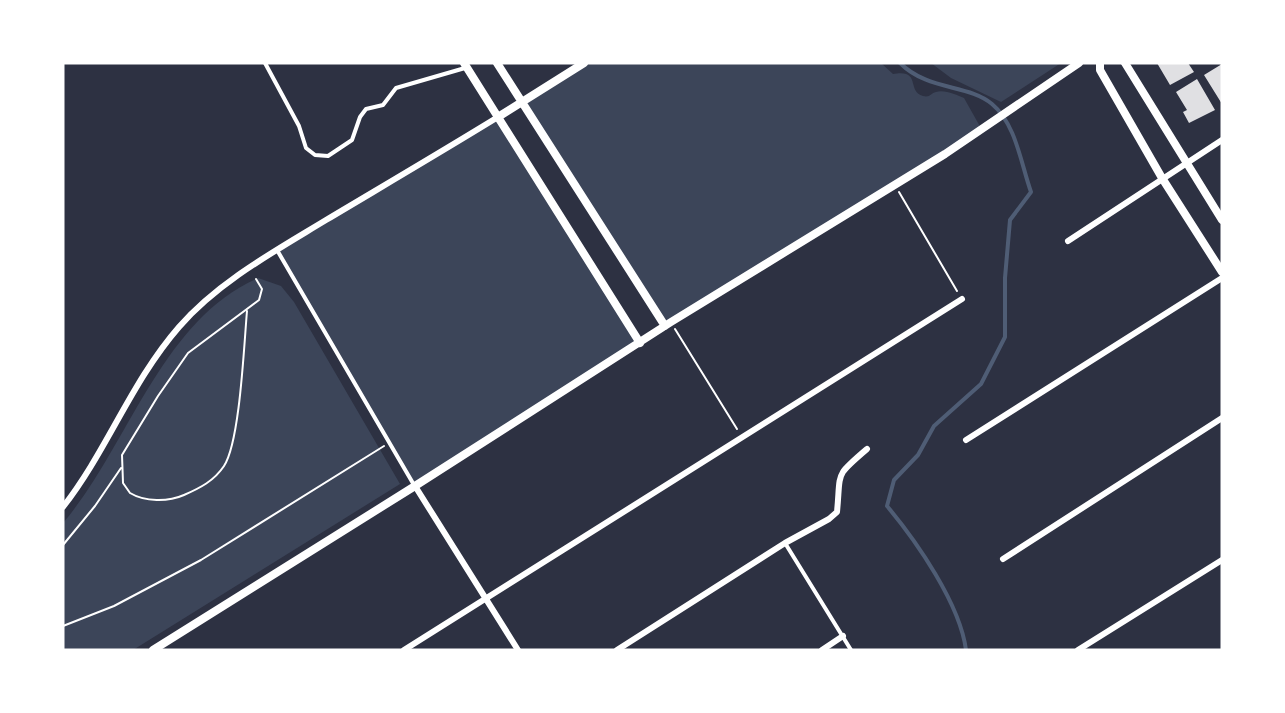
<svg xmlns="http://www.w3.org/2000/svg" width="1285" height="713" viewBox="0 0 1285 713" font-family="Ubuntu,sans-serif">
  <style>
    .green { fill: #3c4559 }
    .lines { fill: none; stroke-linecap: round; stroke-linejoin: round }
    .stream { stroke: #4f5d75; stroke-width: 4 }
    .building { fill: #e0e0e3 }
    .path { stroke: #fff; stroke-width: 2 }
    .service { stroke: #fff; stroke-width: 4 }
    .minor { stroke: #fff; stroke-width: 6 }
    .tertiary { stroke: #fff; stroke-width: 8 }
  </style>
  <rect width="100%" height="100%" fill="#2d3142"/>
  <!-- green -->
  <path class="green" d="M 584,63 L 881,63 L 893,74 C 922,69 906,91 923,96 C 930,98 931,93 936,92 C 944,89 957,95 964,98 L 982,130 L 665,326 L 523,102 Z
    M 931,63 L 1061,63 L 1001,102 L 951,78 Z
    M 498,117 L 640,343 L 415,486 L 277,250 Z
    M 258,278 L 281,286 L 294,302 L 400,484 L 133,650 L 63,650 L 63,523 C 128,447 161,320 258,278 Z"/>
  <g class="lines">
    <!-- stream -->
    <path class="stream" d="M 900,63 C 928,91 968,84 992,104 C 1016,124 1021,164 1031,192 L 1010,220 L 1005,278 L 1005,337 L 981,384 L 934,426 L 918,455 L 894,480 L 887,506 C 917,542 960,604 966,650"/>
  </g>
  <!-- building -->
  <path class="building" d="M 1157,63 L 1188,63 L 1194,72 L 1170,85 Z
    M 1222,64 L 1222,104 L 1204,75 Z
    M 1197,79 L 1215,110 L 1189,123 L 1183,112 L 1187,110 L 1176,92 Z"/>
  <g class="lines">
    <!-- path -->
    <path class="path" d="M 899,192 L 957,291
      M 247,311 C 244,344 240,442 224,466 C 214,481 200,488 184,495 C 168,502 145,502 130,493 L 123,483 L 122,455 L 158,396 L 188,353 L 259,300 L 262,289 L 256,279
      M 675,329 L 737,429
      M 63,545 L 95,506 L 121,468
      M 63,626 L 114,606 L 201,560 L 384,446"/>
    <!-- service -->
    <path class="service" d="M 265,63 L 299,126 L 306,148 L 315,155 L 328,156 L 352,140 L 360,117 L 366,109 L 383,105 L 396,88 L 465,68
      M 277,250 L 414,485
      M 785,543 L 851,650"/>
    <!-- minor -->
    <path class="minor" d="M 1068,241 L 1222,140
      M 966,440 L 1222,278
      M 415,486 L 518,650
      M 63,507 C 107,451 131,382 179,327 C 218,282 275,251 326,220 C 383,186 441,152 498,117
      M 1003,559 L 1222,418
      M 404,650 L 962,299
      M 617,650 L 785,543 L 829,519 L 837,512 C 841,471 834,477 867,449
      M 822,650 L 843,636
      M 1078,650 L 1222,560"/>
    <!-- tertiary -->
    <path class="tertiary" d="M 464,63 L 640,343
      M 497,63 L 665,326
      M 1100,63 L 1100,70 L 1162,178 L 1222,272
      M 1125,63 L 1222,220
      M 498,117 L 584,63
      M 153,650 L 415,486 L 671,322 L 945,154 L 1079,63"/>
  </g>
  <!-- border -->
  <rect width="1285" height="713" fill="none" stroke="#ffffff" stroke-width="129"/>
</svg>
